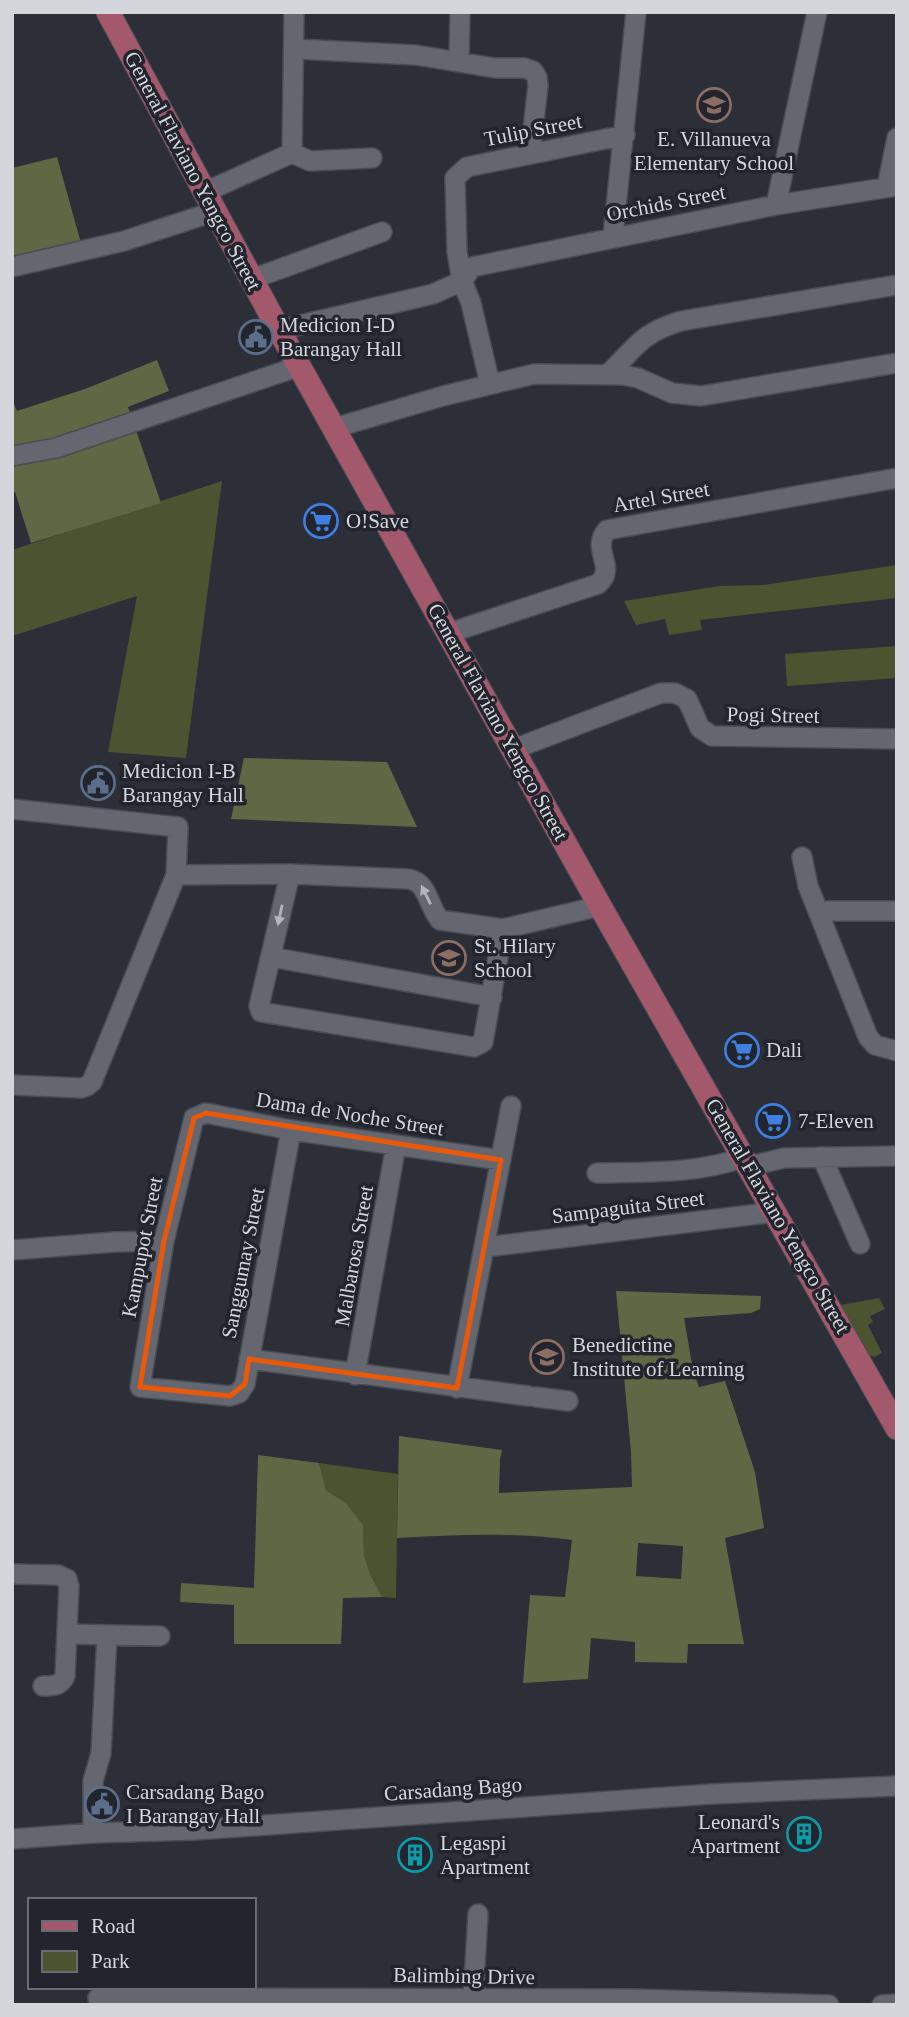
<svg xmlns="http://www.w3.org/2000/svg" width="909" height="2017" viewBox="0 0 909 2017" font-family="'Times New Roman',serif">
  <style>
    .green { fill: #4b5431 }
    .forest { fill: #5f6844; fill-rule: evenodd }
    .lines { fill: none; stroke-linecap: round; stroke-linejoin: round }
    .minor-casing { stroke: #4a4c54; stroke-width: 22 }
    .major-casing { stroke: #4a4c54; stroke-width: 25 }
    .minor { stroke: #646770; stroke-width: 19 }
    .major { stroke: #a4586c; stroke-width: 23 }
    .oneway { fill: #b2b5bb }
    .marked { fill: none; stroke: #e8590c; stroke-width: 5; stroke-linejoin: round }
    .labels { text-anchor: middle; stroke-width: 7; stroke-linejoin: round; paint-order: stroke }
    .street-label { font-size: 21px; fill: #d4d6db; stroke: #22252d }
    .poi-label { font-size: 21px; fill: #d4d6db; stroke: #22252d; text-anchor: start }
  </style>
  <rect width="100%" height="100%" fill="#2c2f37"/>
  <!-- green -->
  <path class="green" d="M 222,481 L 186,758 L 108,752 L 137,596 L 12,636 L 12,550 Z
    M 897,565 L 897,598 L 700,620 L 702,630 L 669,635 L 665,619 L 636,625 L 624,601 L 720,586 L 764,585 Z
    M 897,646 L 897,678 L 787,686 L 785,654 Z
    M 879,1298 L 885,1309 L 870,1316 L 873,1322 L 868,1325 L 882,1353 L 875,1357 L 869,1355 L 841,1305 Z
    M 319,1463 L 398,1474 L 396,1598 L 382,1597 L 370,1574 L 364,1555 L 363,1525 L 347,1504 L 326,1490 Z"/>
  <!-- forest -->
  <path class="forest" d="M 57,157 L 81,243 L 12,259 L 12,168 Z
    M 157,360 L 169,391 L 128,407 L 161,503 L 31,543 L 15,492 L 12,493 L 12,399 L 17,411 L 85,389 Z
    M 244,758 L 387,762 L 417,827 L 231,819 Z
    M 616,1291 L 761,1296 L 760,1309 L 751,1313 L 684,1318 L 693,1370 L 699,1387 L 725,1381 L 755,1472 L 764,1528 L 725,1538 L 744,1644 L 688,1644 L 687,1663 L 635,1662 L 635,1642 L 591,1638 L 588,1679 L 523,1683 L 530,1595 L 565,1597 L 572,1540 C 514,1532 455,1535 397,1538 L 399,1436 L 502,1450 L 500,1459 L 499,1493 L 632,1487 L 631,1452 ZM 638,1543 L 683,1546 L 681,1579 L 636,1576 Z
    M 258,1455 L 319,1463 L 326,1490 L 347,1504 L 363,1525 L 364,1555 L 370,1574 L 382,1597 L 343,1598 L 341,1644 L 234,1644 L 234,1605 L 180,1602 L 181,1583 L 254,1588 Z"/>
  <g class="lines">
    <!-- minor casing -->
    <g class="minor-casing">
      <path id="minor" d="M 295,49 L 416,55 L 495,68 L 524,68 L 533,71 L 537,77 L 538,86 L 530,154
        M 459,60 L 460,12
        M 292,153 L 294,12
        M 292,153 L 310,161 L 372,158
        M 887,187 L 897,138
        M 205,192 L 292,153
        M 776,205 L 817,12
        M 613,236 L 636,12
        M 12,267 L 124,241 L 216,211
        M 252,279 L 382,232
        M 462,281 L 472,267 L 776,205 L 897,186
        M 279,330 L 433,294 L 462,281
        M 608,374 C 637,347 639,334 681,321 L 897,285
        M 490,384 L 471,303 L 462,281 L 457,252 L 455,178 L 467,167 L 625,135
        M 334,428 L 443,396 L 534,374 L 623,375 L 638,378 L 672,393 L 701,396 L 897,363
        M 12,456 L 56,448 L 300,366
        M 449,633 L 598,584 C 618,567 590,550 607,530 L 897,478
        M 514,749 L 661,693 L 675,693 L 687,699 L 700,728 L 712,736 L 897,739
        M 12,809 L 178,827 L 176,875 L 92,1082 L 87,1086 L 81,1088 L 12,1085
        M 802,857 L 808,886 L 868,1037 L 875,1045 L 897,1051
        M 290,874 L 259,1006 L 261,1012 L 474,1047 L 483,1042 L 503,929
        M 176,875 L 290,874 L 409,879 C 429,883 428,907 440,920 L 503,929 L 600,906
        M 818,911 L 897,911
        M 271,957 L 492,997
        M 291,1130 L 245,1384 L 239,1393 L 230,1396 L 140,1387 L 164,1241 L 194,1118 L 206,1113 L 291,1130 L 501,1160
        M 822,1157 L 860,1244
        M 750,1166 L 784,1158 L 897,1156
        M 597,1173 C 645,1172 699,1174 744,1157
        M 486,1247 L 775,1212
        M 12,1250 L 114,1242 L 164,1241
        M 249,1359 L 528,1396
        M 355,1375 L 396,1145
        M 457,1388 L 511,1106
        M 536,1397 L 568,1401
        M 12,1574 L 58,1575 L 67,1579 L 69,1586 L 65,1676 C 61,1686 53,1686 43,1686
        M 67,1634 L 160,1636
        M 93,1833 L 93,1781 L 101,1753 L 107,1635
        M 12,1839 L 93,1833 L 195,1830 L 712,1794 L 897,1786
        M 98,1998 L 633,1999 L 829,2005
        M 473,1998 L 478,1914
        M 882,2005 L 897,2004"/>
    </g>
    <!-- major casing -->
    <g class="major-casing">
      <path id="major" d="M 108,12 L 279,330 L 600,906 L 897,1428"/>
    </g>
    <!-- minor -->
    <use href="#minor" class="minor"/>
    <!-- major -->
    <use href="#major" class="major"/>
  </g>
  <!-- one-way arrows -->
  <defs><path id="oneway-solid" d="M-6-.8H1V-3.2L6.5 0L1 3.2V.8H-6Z" transform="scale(1.75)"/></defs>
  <g class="oneway">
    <use href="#oneway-solid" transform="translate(426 895) rotate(-116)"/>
    <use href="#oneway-solid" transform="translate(280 915) rotate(102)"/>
  </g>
  <!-- marked area -->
  <path class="marked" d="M 206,1113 L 501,1160 L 457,1388 L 249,1359 L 245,1384 L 230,1396 L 140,1387 L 164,1241 L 194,1118 Z"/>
  <!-- icons -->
  <defs>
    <g id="school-ring" transform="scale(1.75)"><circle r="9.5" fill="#22252d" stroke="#8d6e63" stroke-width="1.5"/><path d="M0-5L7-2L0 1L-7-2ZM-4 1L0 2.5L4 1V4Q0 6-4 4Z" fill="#8d6e63"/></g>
    <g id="civic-ring" transform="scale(1.75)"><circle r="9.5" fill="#22252d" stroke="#5c6f8a" stroke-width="1.5"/><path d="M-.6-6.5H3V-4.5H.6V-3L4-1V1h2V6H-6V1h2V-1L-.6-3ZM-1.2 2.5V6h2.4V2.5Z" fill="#5c6f8a"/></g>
    <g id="supermarket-ring" transform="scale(1.75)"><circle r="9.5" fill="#22252d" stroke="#3f7fe0" stroke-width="1.5"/><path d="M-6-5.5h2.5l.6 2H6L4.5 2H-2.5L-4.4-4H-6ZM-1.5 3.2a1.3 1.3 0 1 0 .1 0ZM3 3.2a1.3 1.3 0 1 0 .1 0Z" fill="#3f7fe0"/></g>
    <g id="building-ring" transform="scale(1.75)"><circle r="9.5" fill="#22252d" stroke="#0f9aa8" stroke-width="1.5"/><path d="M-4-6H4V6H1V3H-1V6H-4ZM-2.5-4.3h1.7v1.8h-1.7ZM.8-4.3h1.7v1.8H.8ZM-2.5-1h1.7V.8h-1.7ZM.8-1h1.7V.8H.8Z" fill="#0f9aa8"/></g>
  </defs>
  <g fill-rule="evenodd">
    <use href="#school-ring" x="714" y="105"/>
    <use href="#civic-ring" x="256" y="337"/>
    <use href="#supermarket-ring" x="321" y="521"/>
    <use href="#civic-ring" x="98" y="783"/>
    <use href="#school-ring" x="449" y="958"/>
    <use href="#supermarket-ring" x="742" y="1050"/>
    <use href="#supermarket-ring" x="773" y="1121"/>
    <use href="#school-ring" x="547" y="1357"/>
    <use href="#civic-ring" x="102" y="1804"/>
    <use href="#building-ring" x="804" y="1834"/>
    <use href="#building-ring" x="415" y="1855"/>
  </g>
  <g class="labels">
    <!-- street labels -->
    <g class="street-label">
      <text transform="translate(533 130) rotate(-11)" y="7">Tulip Street</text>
      <text transform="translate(193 171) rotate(62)" y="7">General Flaviano Yengco Street</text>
      <text transform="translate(666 203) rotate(-11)" y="7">Orchids Street</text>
      <text transform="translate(661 497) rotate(-10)" y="7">Artel Street</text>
      <text transform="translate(773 715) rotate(1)" y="7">Pogi Street</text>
      <text transform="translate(498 722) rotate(61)" y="7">General Flaviano Yengco Street</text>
      <text transform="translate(350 1114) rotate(9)" y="7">Dama de Noche Street</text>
      <text transform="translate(628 1207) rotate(-7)" y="7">Sampaguita Street</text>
      <text transform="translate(778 1216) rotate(60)" y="7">General Flaviano Yengco Street</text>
      <text transform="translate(142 1247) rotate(-79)" y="7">Kampupot Street</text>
      <text transform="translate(354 1256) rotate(-80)" y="7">Malbarosa Street</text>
      <text transform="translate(243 1263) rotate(-79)" y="7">Sanggumay Street</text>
      <text transform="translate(453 1789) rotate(-4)" y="7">Carsadang Bago</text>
      <text transform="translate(464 1976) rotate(1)" y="7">Balimbing Drive</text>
    </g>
    <!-- poi labels -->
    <g class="poi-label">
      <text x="714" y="146" text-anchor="middle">E. Villanueva<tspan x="714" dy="24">Elementary School</tspan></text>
      <text x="280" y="332">Medicion I-D<tspan x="280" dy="24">Barangay Hall</tspan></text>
      <text x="346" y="528">O!Save</text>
      <text x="122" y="778">Medicion I-B<tspan x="122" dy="24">Barangay Hall</tspan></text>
      <text x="474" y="953">St. Hilary<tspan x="474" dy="24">School</tspan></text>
      <text x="766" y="1057">Dali</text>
      <text x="798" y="1128">7-Eleven</text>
      <text x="572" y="1352">Benedictine<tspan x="572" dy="24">Institute of Learning</tspan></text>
      <text x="126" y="1799">Carsadang Bago<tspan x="126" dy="24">I Barangay Hall</tspan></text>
      <text x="780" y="1829" text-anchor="end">Leonard's<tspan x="780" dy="24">Apartment</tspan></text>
      <text x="440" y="1850">Legaspi<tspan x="440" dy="24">Apartment</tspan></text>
    </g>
  </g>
  <!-- border -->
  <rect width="909" height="2017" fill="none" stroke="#d4d6db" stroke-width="28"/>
  <!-- legend -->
  <rect x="28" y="1898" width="228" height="91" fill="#22252d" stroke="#696c73" stroke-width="2"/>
  <rect x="42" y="1921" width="35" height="10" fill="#a4586c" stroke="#696c73" stroke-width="2"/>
  <text x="91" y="1933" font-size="21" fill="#d4d6db">Road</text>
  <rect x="42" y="1951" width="35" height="21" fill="#4b5431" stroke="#696c73" stroke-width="2"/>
  <text x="91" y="1968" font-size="21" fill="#d4d6db">Park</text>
</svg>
